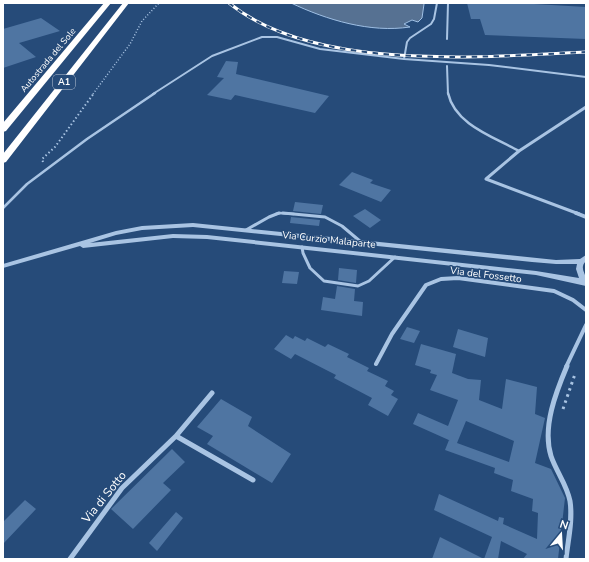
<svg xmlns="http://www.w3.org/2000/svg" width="589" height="562" viewBox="0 0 589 562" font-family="'Nunito Sans',sans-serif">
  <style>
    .water { fill: #567192; stroke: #9ebfe4 }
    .building { fill: #4f75a2; fill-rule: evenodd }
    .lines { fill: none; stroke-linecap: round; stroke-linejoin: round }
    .path-far2 { stroke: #a9c4e3; stroke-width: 1.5; stroke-dasharray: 1 2; stroke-linecap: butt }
    .path-far1 { stroke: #a9c4e3; stroke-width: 2; stroke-dasharray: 1.5 2.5; stroke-linecap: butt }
    .path { stroke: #a9c4e3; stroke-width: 3; stroke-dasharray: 2.5 4; stroke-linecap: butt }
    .service-far2 { stroke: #a9c4e3; stroke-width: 2 }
    .service-far1 { stroke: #a9c4e3; stroke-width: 2.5 }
    .service { stroke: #a9c4e3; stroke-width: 3 }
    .minor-far2 { stroke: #a9c4e3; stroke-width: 3 }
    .minor-far1 { stroke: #a9c4e3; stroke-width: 4 }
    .minor { stroke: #a9c4e3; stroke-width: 5 }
    .tertiary { fill: #a9c4e3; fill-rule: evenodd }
    .motorway { fill: #fff; fill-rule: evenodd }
    .rail-casing { stroke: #fff; stroke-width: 3 }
    .rail { stroke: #264b79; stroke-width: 2; stroke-dasharray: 5.5; stroke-linecap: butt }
    .labels { text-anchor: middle; stroke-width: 3; stroke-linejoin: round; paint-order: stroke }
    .far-street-label { font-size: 9px; fill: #fff; stroke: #264b79 }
    .shield { fill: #264b79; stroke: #bec9d7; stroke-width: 1 }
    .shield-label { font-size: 9px; font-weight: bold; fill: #fff }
    .street-label { font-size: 10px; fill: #fff; stroke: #264b79 }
    .near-street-label { font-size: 12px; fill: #fff; stroke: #264b79 }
  </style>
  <rect width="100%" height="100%" fill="#264b79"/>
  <!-- water -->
  <path class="water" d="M 291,3 L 424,3 L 424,4 L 422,18 L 418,22 L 412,20 L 404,24 L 410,27 C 370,33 327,20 291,3 Z"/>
  <!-- building -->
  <path class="building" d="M 467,3 L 517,3 L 586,7 L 586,39 L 485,35 L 480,19 L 471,19 Z
    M 41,18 L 60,31 L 19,43 L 36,57 L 3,68 L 3,29 Z
    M 226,61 L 238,62 L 236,74 L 329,96 L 315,113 L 235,95 L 231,100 L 207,95 L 224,78 L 217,77 Z
    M 352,172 L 373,180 L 370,183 L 391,190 L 381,202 L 339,185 Z
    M 295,202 L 323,205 L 321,214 L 293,211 Z
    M 365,209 L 381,220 L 370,228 L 353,216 Z
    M 291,217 L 320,220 L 319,226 L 290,223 Z
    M 339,268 L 357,270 L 356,283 L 338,280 Z
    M 284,271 L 299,272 L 297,284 L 282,283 Z
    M 337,286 L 355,289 L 354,301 L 363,302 L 362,316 L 321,310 L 323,297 L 335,299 Z
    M 407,327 L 420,331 L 414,343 L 400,339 Z
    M 458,329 L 488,338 L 485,357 L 453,347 Z
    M 286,335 L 293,339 L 295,336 L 305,341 L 307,338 L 325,347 L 328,344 L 349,354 L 347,357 L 369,368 L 367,371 L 388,381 L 385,386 L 394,391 L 391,395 L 398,399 L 388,416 L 368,405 L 372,398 L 334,378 L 336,375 L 295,354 L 291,359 L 274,349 Z
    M 421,344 L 456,354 L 452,373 L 468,379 L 481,380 L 479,400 L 502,409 L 506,379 L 537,387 L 535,414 L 545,418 L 535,463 L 551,469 L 565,498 L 558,559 L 523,559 L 527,554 L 501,541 L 498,559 L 432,559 L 440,537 L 484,559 L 492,537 L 434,510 L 439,494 L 498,521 L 499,517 L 504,518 L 503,524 L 537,539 L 538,513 L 532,511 L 533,499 L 511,491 L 513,480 L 494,473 L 495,468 L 445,450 L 449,440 L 451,441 L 413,424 L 418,413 L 448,426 L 458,400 L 430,390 L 437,375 L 430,373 L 431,370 L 415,365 ZM 466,421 L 514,441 L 509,462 L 457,443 Z
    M 221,399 L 252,417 L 248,426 L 291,454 L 272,483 L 207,444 L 213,436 L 197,427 Z
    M 172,449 L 185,462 L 163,483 L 171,490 L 133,529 L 111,509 Z
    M 25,500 L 36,509 L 3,544 L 3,522 Z
    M 176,512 L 183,518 L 157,551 L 149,543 Z"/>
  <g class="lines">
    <!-- path-far2 -->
    <path class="path-far2" d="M 93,94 L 130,44 L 142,21 L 159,3"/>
    <!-- path-far1 -->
    <path class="path-far1" d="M 43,162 L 42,159 L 55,147 L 94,93"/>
    <!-- path -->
    <path class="path" d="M 563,409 L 575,374"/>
    <!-- service-far2 -->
    <path class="service-far2" d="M 437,3 L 434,19 L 431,24 L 410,38 L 407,42 L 404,59 L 489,65 L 586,77
      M 447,39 L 448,3
      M 447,66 L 448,94
      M 153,94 L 212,56 L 262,37 L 277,37 L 320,49 L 404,59"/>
    <!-- service-far1 -->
    <path class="service-far1" d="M 448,93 C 455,125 494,137 519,151
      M 3,208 L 27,184 L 87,139 L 155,93
      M 276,214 L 280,213 L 294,214"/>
    <!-- service -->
    <path class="service" d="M 283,213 L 325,217 L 342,226 L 361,242
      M 246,230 L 269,217 L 279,213
      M 302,247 L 303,253 L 310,268 L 324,281 L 358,286 L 369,281 L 395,257"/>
    <!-- minor-far2 -->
    <path class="minor-far2" d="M 579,214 L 486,179 L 519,151 L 586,107"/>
    <!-- minor-far1 -->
    <path class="minor-far1" d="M 576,213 L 586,217
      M 376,364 L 392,334 L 426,285 L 441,279 L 458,278 L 554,291 L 573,300 L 586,310
      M 566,367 L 586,325"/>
    <!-- minor -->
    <path class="minor" d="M 176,436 L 253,480
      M 70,559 L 122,488 L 176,436 L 212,393
      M 566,559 C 568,540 573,520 570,501 C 567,485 556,471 551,456 C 542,427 556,392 567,366"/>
    <!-- tertiary -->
    <path class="tertiary" d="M 193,223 L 556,260 L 580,259 L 586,255 L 586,261 C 580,267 584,271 586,278 C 587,280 586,283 586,286 L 536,275 L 207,239 L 173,238 L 83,248 L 80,246 L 3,268 L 3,264 L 116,231 L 142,226 ZM 193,227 L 532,262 L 556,264 L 577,264 L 576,269 L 579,278 L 536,271 L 207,235 L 173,234 L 90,243 L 116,235 L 142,230 Z"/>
    <!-- motorway -->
    <path class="motorway" d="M 104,3 L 111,3 L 6,131 L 3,132 L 3,123 Z
      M 123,3 L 129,3 L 6,162 L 3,163 L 3,154 Z"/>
    <!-- rail casing -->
    <g class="rail-casing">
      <path id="rail" d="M 229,3 C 314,72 482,57 586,52"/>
    </g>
    <!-- rail -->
    <use href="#rail" class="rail"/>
  </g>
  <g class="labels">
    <!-- far-street labels -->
    <g class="far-street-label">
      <text transform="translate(48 60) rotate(-50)" y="3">Autostrada del Sole</text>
    </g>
    <!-- shield labels -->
    <rect class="shield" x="53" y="75" width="22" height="14" rx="3"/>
    <g class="shield-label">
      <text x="64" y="85">A1</text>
    </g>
    <!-- street labels -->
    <g class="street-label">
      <text transform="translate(329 239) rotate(6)" y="4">Via Curzio Malaparte</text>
      <text transform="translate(486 274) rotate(7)" y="4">Via del Fossetto</text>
    </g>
    <!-- near-street labels -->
    <g class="near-street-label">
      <text transform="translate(104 497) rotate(-51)" y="4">Via di Sotto</text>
    </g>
  </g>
  <!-- border -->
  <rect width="589" height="562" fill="none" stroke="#ffffff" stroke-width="8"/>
  <!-- north arrow -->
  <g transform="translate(561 534) rotate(18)" stroke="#264b79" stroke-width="3" paint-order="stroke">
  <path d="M0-3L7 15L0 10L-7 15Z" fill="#ffffff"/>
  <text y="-6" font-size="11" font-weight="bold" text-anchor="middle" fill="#ffffff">N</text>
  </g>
</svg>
